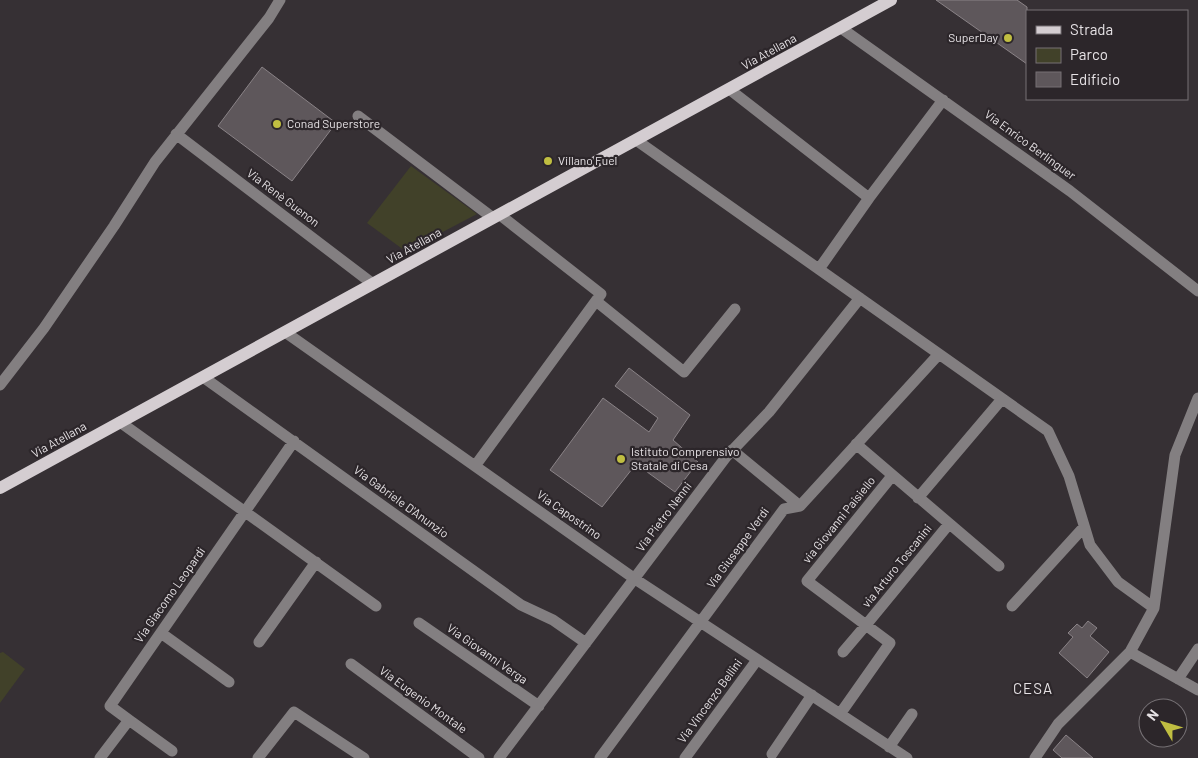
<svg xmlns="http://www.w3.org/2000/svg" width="1198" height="758" viewBox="0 0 1198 758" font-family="Barlow,sans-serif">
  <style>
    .green { fill: #414129 }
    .building { fill: #5e575b; stroke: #8a8387 }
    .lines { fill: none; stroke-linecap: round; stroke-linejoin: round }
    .minor { stroke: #837f81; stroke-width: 11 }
    .major { stroke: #d4cdd1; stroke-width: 12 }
    .poi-dot { fill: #c0be41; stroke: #2c262a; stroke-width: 2 }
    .labels { text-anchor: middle; stroke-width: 4.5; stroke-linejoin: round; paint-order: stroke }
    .poi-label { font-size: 12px; fill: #e6e2e5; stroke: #2c262a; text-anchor: start }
    .street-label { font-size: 12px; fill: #e6e2e5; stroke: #2c262a }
    .quarter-label { font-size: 15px; letter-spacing: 1px; fill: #e6e2e5; stroke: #2c262a }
  </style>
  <rect width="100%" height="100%" fill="#363034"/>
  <!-- green -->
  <path class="green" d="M 411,166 L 477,214 L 416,246 L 408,253 L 367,223 Z
    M 3,652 L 25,669 L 0,703 L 0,653 Z"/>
  <!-- building -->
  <path class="building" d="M 936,0 L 1017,0 L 1027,7 L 1027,64 Z
    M 262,67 L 336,123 L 292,181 L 218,126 Z
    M 629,368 L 690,415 L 673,440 L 698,462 L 675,492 L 636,464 L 602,507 L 550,470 L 603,398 L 649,432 L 658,418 L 615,386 Z
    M 1088,621 L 1097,628 L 1090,636 L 1109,652 L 1087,678 L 1059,653 L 1073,637 L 1068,633 L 1077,624 L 1082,628 Z
    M 1066,735 L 1093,758 L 1062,758 L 1053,750 Z"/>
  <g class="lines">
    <!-- minor -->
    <path class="minor" d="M 841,28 L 1070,191 L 1198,291
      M 729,89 L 869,198
      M 358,116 L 493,218
      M 176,134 L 373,284
      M 636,140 L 1048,431 L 1069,476 L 1090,545 L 1118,582 L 1154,608
      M 819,269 L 869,198 L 943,100
      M 596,301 L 684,372 L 735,309
      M 285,332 L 635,579 L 907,758
      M 203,377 L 521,605 L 553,620 L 586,643
      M 0,385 L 44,328 L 114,226 L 155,162 L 269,18 L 280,0
      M 120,422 L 376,606
      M 856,444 L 999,566
      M 732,450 L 800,506
      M 475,466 L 601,294 L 500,215
      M 918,498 L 1002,399
      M 1012,606 L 1084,527
      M 419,623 L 539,706
      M 161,633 L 229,682
      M 259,642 L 316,562
      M 843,652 L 866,625 L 949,524
      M 1130,652 L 1198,690
      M 351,664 L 479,758
      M 1178,679 L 1198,649
      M 840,714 L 890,643 L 807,581 L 892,476
      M 129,720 L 172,751
      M 889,747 L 912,714
      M 772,754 L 812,695
      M 100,758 L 129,720 L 110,706 L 294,441
      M 258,758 L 294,712 L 364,758
      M 499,758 L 726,457 L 769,412 L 860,298
      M 600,758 L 784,509 L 800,506 L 939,354
      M 685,758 L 757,660
      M 1035,758 L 1058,724 L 1130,652 L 1154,608 L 1175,455 L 1198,398"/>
    <!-- major -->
    <path class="major" d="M 0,488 L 891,0"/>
  </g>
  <!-- markers -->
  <g class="poi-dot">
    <circle cx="1008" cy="38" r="5"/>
    <circle cx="277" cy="124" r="5"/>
    <circle cx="548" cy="161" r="5"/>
    <circle cx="621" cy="459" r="5"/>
  </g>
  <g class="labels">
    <!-- poi labels -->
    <g class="poi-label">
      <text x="998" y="42" text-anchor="end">SuperDay</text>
      <text x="287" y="128">Conad Superstore</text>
      <text x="558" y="165">Villano Fuel</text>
      <text x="631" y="456">Istituto Comprensivo<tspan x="631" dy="14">Statale di Cesa</tspan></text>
    </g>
    <!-- street labels -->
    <g class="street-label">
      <text transform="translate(769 52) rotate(-29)" y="4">Via Atellana</text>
      <text transform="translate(1030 145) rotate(36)" y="4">Via Enrico Berlinguer</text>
      <text transform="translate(283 198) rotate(37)" y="4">Via Renè Guenon</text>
      <text transform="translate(414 246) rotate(-29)" y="4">Via Atellana</text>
      <text transform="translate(59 440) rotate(-29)" y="4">Via Atellana</text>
      <text transform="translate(401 502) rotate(36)" y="4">Via Gabriele D'Anunzio</text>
      <text transform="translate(569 515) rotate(35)" y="4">Via Capostrino</text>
      <text transform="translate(664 517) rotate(-53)" y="4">Via Pietro Nenni</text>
      <text transform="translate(839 520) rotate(-51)" y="4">via Giovanni Paisiello</text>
      <text transform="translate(738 548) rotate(-54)" y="4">Via Giuseppe Verdi</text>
      <text transform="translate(897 566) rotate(-51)" y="4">via Arturo Toscanini</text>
      <text transform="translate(170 595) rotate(-55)" y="4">Via Giacomo Leopardi</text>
      <text transform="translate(487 654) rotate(35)" y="4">Via Giovanni Verga</text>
      <text transform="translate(423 700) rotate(36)" y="4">Via Eugenio Montale</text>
      <text transform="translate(710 701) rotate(-54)" y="4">Via Vincenzo Bellini</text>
    </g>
    <!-- quarter labels -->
    <g class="quarter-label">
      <text x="1033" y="694">CESA</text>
    </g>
  </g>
  <!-- legend -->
  <rect x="1026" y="10" width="162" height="90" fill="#2c262a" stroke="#767175"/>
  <rect x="1036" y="26" width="25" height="8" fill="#d4cdd1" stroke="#767175"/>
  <text x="1070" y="35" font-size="15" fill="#e6e2e5">Strada</text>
  <rect x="1036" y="48" width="25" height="15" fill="#414129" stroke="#767175"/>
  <text x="1070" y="60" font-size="15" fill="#e6e2e5">Parco</text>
  <rect x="1036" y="72" width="25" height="15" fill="#5e575b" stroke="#767175"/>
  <text x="1070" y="85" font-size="15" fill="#e6e2e5">Edificio</text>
  <!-- north arrow -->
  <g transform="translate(1163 723) rotate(308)"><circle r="24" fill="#2c262a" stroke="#767175"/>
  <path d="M0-4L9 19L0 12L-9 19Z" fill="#c0be41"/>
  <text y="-8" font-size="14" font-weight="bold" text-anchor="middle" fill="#e6e2e5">N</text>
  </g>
</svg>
